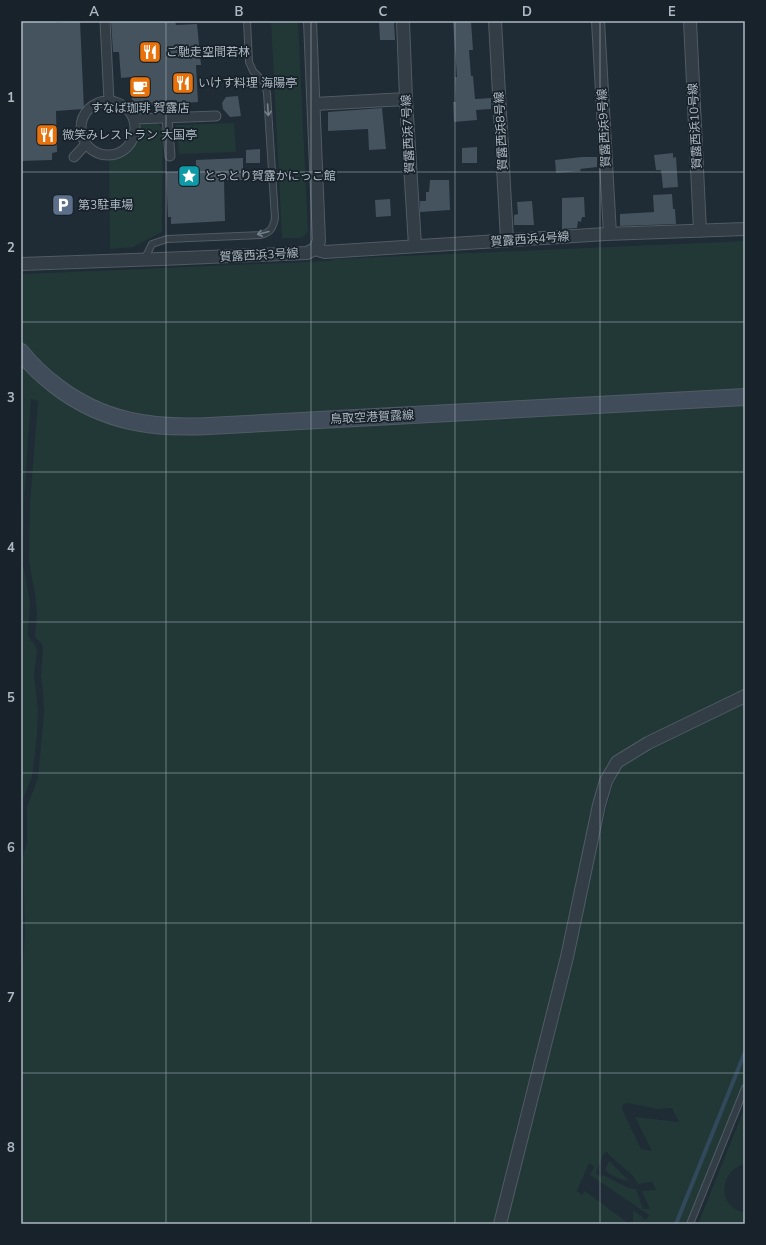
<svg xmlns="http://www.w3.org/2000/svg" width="766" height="1245" viewBox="0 0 766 1245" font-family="'Nunito Sans','Noto Sans JP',sans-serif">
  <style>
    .green { fill: #223837; fill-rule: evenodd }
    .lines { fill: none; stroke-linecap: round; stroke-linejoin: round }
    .stream { stroke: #32495c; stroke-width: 4 }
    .building { fill: #45535f }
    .service-casing { stroke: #505b64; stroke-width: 8 }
    .pedestrian-casing { stroke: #505b64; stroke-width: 11 }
    .minor-casing { stroke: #505b64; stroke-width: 14 }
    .secondary-casing { stroke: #505b64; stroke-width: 18 }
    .service { stroke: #323d46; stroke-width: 6 }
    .pedestrian { stroke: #323d46; stroke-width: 9 }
    .minor { stroke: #323d46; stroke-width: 12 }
    .secondary { stroke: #404c59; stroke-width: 16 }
    .oneway { stroke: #75818b }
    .grid { fill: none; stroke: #acb8c3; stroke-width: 1; stroke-opacity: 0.55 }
    .labels { text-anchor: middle; stroke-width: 3.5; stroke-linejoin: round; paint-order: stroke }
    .poi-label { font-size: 12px; fill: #acb8c3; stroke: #18222a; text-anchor: start }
    .street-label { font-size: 12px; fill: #acb8c3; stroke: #18222a }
    .neatline { fill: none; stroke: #acb8c3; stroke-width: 1.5 }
    .grid-label { font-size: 13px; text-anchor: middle; font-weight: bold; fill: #acb8c3 }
  </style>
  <rect width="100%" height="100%" fill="#1f2b35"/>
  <!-- green -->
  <path class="green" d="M 271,21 L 298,21 L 308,232 L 302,238 L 282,238 Z
    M 157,123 L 163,128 L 162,232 L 133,247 L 110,249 L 109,160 C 129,158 138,144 139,124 Z
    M 234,123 L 236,152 L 179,154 L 176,125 Z
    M 745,241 L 745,689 L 633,746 L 599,791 L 583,851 L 569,923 L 553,990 L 517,1126 L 496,1224 L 21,1224 L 21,996 L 25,933 L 23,857 L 27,841 L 27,807 L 38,778 L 44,712 L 43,693 L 41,676 L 43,648 L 41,643 L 35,637 L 35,633 L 37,614 L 36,600 L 29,561 L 30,502 L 38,401 L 31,399 L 24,501 L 23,564 L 30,602 L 28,634 L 30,639 L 35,645 L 37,650 L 34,675 L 38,710 L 37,735 L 32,777 L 21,804 L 21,275 L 23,274 L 328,261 L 336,259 Z
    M 745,703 L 745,1079 L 687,1224 L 633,1224 L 633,1210 L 646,1220 L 649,1215 L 590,1175 L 594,1167 L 589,1163 L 577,1191 L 582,1195 L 585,1191 L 625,1221 L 625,1224 L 507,1224 L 527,1131 L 610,794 L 612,785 L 621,768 L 637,755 ZM 628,1103 L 657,1109 L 672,1108 L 679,1122 L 635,1117 L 652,1151 L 641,1149 L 623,1111 L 622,1107 L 624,1104 ZM 608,1152 L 608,1154 L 633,1176 L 638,1184 L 652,1182 L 656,1190 L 642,1191 L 650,1209 L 643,1209 L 636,1189 L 628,1188 L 603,1175 L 601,1177 L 596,1173 L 604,1153 Z
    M 745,1107 L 745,1164 C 718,1170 717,1209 745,1212 L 745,1224 L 698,1224 Z
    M 609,1161 L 629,1181 C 620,1180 612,1176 605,1170 Z"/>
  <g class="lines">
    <!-- stream -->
    <path class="stream" d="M 676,1224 L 745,1052"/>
  </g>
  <!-- building -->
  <path class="building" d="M 21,21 L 56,21 L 56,23 L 80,21 L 84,109 L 56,111 L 57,152 L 52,153 L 52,160 L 21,161 Z
    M 111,21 L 175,21 L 176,25 L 197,24 L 201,65 L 196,65 L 198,102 L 132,107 L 131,77 L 121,78 L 119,52 L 113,52 Z
    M 394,21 L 395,40 L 380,40 L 379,22 Z
    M 453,21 L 471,21 L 473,50 L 469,50 L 471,76 L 473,76 L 475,99 L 491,98 L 491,109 L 476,110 L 477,120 L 454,122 L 453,102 L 456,102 L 455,77 L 457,77 Z
    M 238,96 L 241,116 L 230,117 L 223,109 L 222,103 L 226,97 Z
    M 382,108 L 386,149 L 369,150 L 368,129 L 328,131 L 328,112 Z
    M 477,147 L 477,163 L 462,163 L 462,148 Z
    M 260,149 L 260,163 L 246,163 L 246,150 Z
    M 673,153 L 673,158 L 676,157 L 678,187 L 663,188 L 661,170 L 656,170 L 654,155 Z
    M 582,157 L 597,157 L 597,167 L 580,169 L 581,171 L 556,173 L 555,160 Z
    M 243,158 L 243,180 L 224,180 L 225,221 L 171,224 L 171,217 L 168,217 L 166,172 L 196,171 L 196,160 Z
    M 430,180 L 449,180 L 450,210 L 420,212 L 420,201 L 426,201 L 426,192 L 429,192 Z
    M 672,194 L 673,209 L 675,209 L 676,224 L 620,226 L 620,214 L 654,212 L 653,195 Z
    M 584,197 L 585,217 L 582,217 L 581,222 L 578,221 L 577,228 L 562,229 L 562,198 Z
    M 390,199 L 391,216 L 376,217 L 375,200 Z
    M 532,201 L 534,225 L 514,225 L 514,215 L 518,214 L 517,202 Z"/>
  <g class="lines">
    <!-- service casing -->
    <g class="service-casing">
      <path id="service" d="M 144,260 L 152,244 L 167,239 L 261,235 C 271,232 273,228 275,218 L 267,93 L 264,82 L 253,71 L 249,62 L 247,21
        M 690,1224 L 745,1088"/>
    </g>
    <!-- pedestrian casing -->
    <g class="pedestrian-casing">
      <path id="pedestrian" d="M 105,21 L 109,101
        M81 128a27 27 0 1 1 54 0a27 27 0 1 1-54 0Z
        M 167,118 L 170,156
        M 134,119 L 216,116
        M 74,157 L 86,144"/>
    </g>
    <!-- minor casing -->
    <g class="minor-casing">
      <path id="minor" d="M 403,21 L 406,99 L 415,246
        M 495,21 L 507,240
        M 598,21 L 610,234
        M 690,21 L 700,231
        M 314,104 L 406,99
        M 315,249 L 325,252 L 606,234 L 745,229
        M 21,264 C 116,261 212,257 307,253 L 315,249 L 319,241 L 310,21
        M 500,1224 L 567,957 L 599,805 L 606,781 L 617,762 L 648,743 L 745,696"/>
    </g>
    <!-- secondary casing -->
    <g class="secondary-casing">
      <path id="secondary" d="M 21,352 C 31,365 43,376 56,386 C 103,422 152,429 209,426 L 745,397"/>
    </g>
    <!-- service -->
    <use href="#service" class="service"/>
    <!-- pedestrian -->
    <use href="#pedestrian" class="pedestrian"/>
    <!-- minor -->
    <use href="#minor" class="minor"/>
    <!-- secondary -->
    <use href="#secondary" class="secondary"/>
  </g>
  <!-- one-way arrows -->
  <defs><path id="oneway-shaft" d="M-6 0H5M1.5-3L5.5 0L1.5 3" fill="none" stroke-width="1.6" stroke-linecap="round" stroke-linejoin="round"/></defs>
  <g class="oneway">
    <use href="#oneway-shaft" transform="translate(268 110) rotate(86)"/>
    <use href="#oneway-shaft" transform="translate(263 233) rotate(166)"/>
  </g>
  <!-- grid -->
  <path class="grid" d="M 166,21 L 166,1224M 311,21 L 311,1224M 455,21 L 455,1224M 600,21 L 600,1224M 21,172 L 745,172M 21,322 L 745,322M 21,472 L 745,472M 21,622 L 745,622M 21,773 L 745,773M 21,923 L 745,923M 21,1073 L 745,1073"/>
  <!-- icons -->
  <defs>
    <g id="restaurant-square" transform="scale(1.15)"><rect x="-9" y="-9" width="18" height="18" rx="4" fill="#e8710a" stroke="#18222a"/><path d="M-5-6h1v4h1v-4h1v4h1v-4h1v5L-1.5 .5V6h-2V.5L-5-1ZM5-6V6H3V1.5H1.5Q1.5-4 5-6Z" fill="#fff"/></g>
    <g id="cafe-square" transform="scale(1.15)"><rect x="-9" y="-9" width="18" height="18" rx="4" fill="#e8710a" stroke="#18222a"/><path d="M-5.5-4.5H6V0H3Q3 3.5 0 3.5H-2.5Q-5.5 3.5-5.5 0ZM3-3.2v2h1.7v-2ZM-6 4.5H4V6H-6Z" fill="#fff"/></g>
    <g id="sight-square" transform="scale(1.15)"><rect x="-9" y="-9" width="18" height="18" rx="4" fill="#0f9aa8" stroke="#18222a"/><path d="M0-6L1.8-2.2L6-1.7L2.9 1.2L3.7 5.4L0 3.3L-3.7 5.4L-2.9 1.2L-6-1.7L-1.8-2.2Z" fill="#fff"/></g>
    <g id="parking-square" transform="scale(1.15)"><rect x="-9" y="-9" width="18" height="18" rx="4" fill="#5c6f8a" stroke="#18222a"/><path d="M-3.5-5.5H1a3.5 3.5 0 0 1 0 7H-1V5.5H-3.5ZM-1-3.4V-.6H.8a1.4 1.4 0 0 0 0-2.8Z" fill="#fff"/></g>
  </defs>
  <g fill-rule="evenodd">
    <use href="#restaurant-square" x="150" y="52"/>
    <use href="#restaurant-square" x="183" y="83"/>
    <use href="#cafe-square" x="140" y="87"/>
    <use href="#restaurant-square" x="47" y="135"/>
    <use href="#sight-square" x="189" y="176"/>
    <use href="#parking-square" x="63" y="205"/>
  </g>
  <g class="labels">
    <!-- poi labels -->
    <g class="poi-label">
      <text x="166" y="56">ご馳走空間若林</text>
      <text x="198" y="87">いけす料理 海陽亭</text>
      <text x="140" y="112" text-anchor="middle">すなば珈琲 賀露店</text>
      <text x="62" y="139">微笑みレストラン 大国亭</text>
      <text x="204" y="180">とっとり賀露かにっこ館</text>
      <text x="78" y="209">第3駐車場</text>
    </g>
    <!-- street labels -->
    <g class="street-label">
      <text transform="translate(695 126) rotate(-93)" y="4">賀露西浜10号線</text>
      <text transform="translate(604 128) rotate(-93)" y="4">賀露西浜9号線</text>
      <text transform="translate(501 131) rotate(-93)" y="4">賀露西浜8号線</text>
      <text transform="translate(408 134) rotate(-93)" y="4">賀露西浜7号線</text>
      <text transform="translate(530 239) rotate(-4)" y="4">賀露西浜4号線</text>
      <text transform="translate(259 255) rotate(-3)" y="4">賀露西浜3号線</text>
      <text transform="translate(372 417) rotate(-3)" y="4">鳥取空港賀露線</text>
    </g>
  </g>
  <!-- border -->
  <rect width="766" height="1245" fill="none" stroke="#18222a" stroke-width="44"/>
  <rect x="22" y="22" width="722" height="1201" class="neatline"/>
  <g class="grid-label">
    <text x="94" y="16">A</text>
    <text x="239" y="16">B</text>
    <text x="383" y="16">C</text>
    <text x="527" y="16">D</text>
    <text x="672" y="16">E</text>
    <text x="11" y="102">1</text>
    <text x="11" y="252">2</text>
    <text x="11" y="402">3</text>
    <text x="11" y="552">4</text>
    <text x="11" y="702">5</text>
    <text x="11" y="852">6</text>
    <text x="11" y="1002">7</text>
    <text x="11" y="1152">8</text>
  </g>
</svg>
